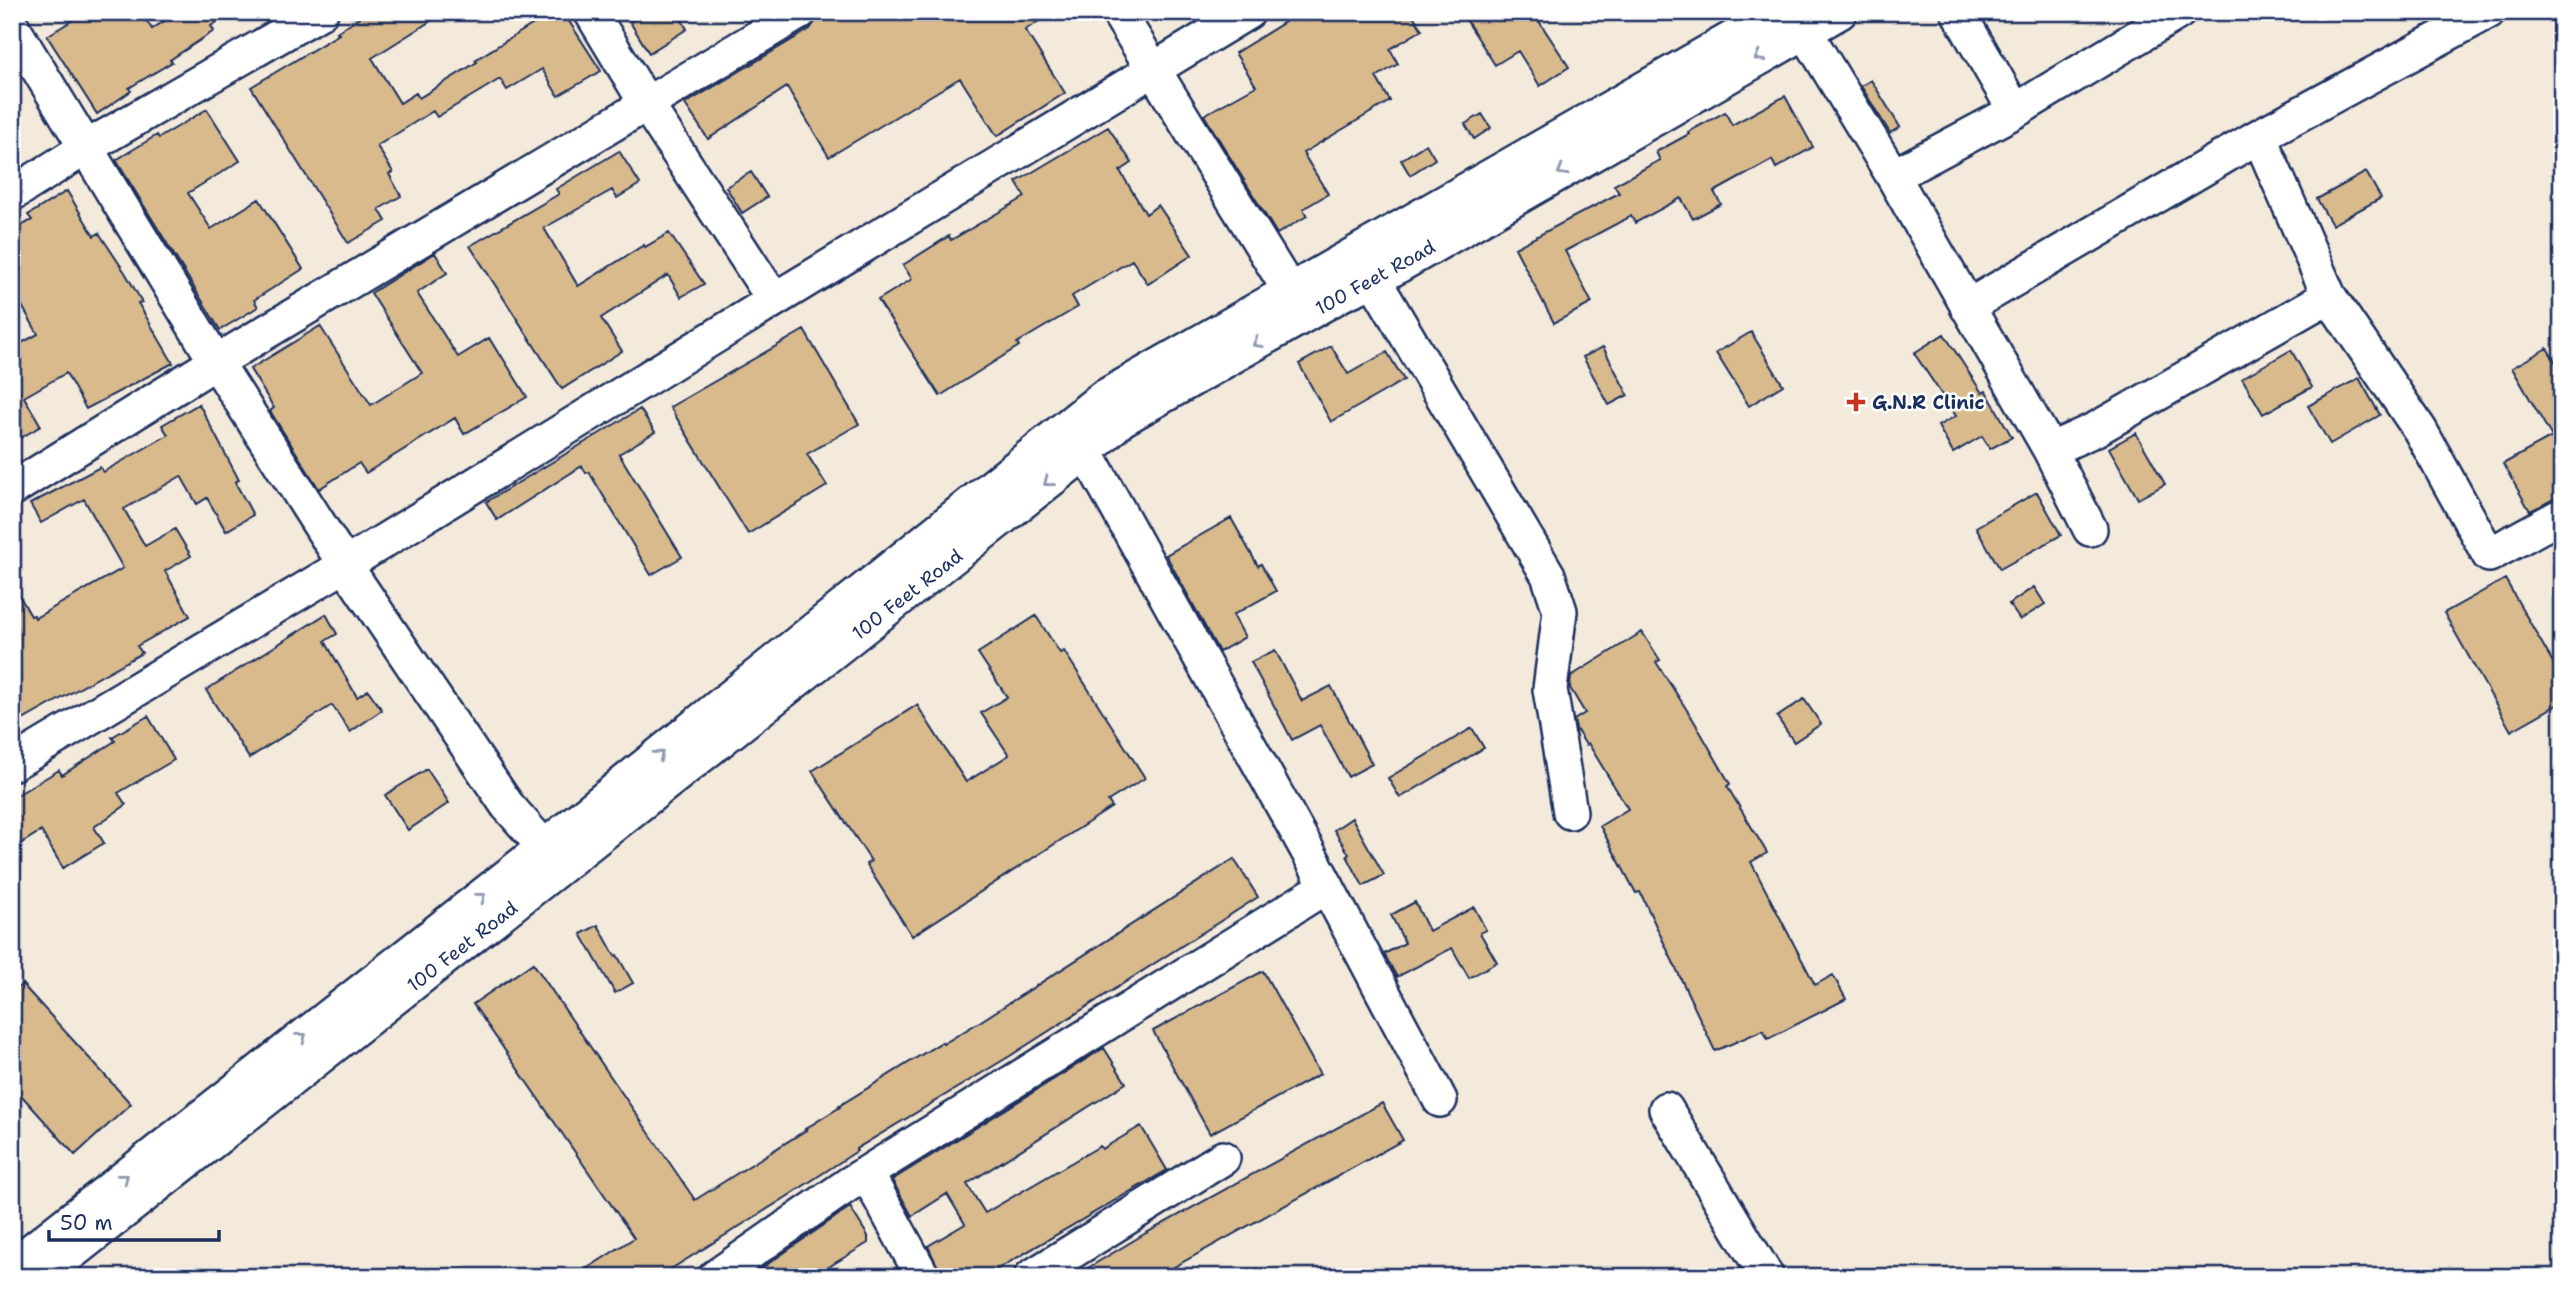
<svg xmlns="http://www.w3.org/2000/svg" width="2574" height="1289" viewBox="0 0 2574 1289" font-family="'Shantell Sans',sans-serif">
  <style>
    .building { fill: #d8ba8c; stroke: #1b2f5e; stroke-width: 2 }
    .lines { fill: none; stroke-linecap: round; stroke-linejoin: round }
    .minor-casing { stroke: #1b2f5e; stroke-width: 38 }
    .minor { stroke: #fff; stroke-width: 33 }
    .oneway { stroke: #8d97ae }
    .poi-dot { fill: #c8321e; stroke: #fff; stroke-width: 2.5 }
    .labels { text-anchor: middle; stroke-width: 5; stroke-linejoin: round; paint-order: stroke }
    .street-label { font-size: 19px; fill: #1b2f5e; stroke: #fff }
    .poi-label { font-size: 19px; font-weight: bold; fill: #1b2f5e; stroke: #fff; text-anchor: start }
  </style>
  <rect width="100%" height="100%" fill="#f3eadc"/>
  <filter id="ink" filterUnits="userSpaceOnUse"><feTurbulence type="fractalNoise" baseFrequency=".0143" numOctaves="2"/><feDisplacementMap in="SourceGraphic" scale="14" xChannelSelector="R" yChannelSelector="G"/><feConvolveMatrix kernelMatrix="1 2 1 2 8 2 1 2 1" color-interpolation-filters="sRGB"/></filter>
  <g filter="url(#ink)">
    <!-- building -->
    <path class="building" d="M 86,12 L 141,12 L 152,29 L 178,12 L 233,12 L 211,26 L 214,31 L 170,60 L 172,62 L 129,88 L 131,91 L 97,114 L 47,36 Z
      M 368,12 L 445,12 L 372,58 L 400,103 L 416,93 L 419,98 L 477,62 L 475,60 L 553,12 L 563,12 L 601,71 L 558,96 L 542,69 L 507,90 L 500,79 L 437,117 L 433,111 L 377,146 L 393,172 L 389,174 L 401,196 L 379,209 L 386,221 L 348,243 L 251,87 L 339,34 L 337,32 Z
      M 646,12 L 677,12 L 687,29 L 649,53 L 630,22 Z
      M 826,12 L 1053,12 L 1025,30 L 1065,93 L 997,136 L 960,78 L 829,157 L 787,87 L 708,139 L 685,104 L 810,29 L 818,17 Z
      M 1301,12 L 1411,12 L 1422,30 L 1390,49 L 1398,64 L 1376,77 L 1390,101 L 1303,153 L 1328,194 L 1303,209 L 1307,216 L 1277,234 L 1204,115 L 1256,86 L 1235,53 Z
      M 1475,12 L 1533,12 L 1569,67 L 1540,86 L 1518,51 L 1495,65 L 1465,18 Z
      M 1871,80 L 1900,127 L 1890,133 L 1861,86 Z
      M 1785,96 L 1813,147 L 1776,168 L 1772,160 L 1714,192 L 1721,204 L 1693,219 L 1681,198 L 1635,223 L 1631,216 L 1565,251 L 1592,303 L 1554,323 L 1515,248 L 1619,193 L 1614,185 L 1660,160 L 1656,152 L 1689,134 L 1688,132 L 1725,112 L 1732,125 Z
      M 207,109 L 240,161 L 188,193 L 211,229 L 259,199 L 303,269 L 254,300 L 258,307 L 220,330 L 116,160 L 157,135 L 159,138 Z
      M 1482,114 L 1491,128 L 1474,139 L 1465,124 Z
      M 1108,127 L 1132,163 L 1120,171 L 1146,214 L 1158,205 L 1192,255 L 1148,284 L 1132,260 L 1072,296 L 1078,307 L 1017,343 L 1019,346 L 940,396 L 878,300 L 912,279 L 903,265 L 949,236 L 951,240 L 1025,197 L 1016,182 Z
      M 1426,144 L 1435,159 L 1410,175 L 1401,160 Z
      M 619,151 L 640,184 L 617,198 L 612,190 L 544,228 L 578,286 L 644,245 L 645,247 L 669,233 L 704,284 L 681,297 L 668,275 L 601,318 L 622,351 L 562,389 L 470,246 L 559,194 L 556,189 Z
      M 751,172 L 767,197 L 742,213 L 726,187 Z
      M 2366,172 L 2381,198 L 2332,225 L 2317,199 Z
      M 67,191 L 94,236 L 99,233 L 126,274 L 142,302 L 138,303 L 173,363 L 86,409 L 66,373 L 24,397 L 41,426 L 12,443 L 12,348 L 38,334 L 12,288 L 12,231 L 32,220 L 28,215 Z
      M 435,253 L 447,273 L 417,293 L 458,357 L 489,338 L 500,356 L 501,355 L 527,397 L 464,434 L 455,418 L 366,473 L 359,463 L 319,489 L 270,411 L 274,408 L 250,369 L 320,326 L 371,405 L 422,373 L 371,293 Z
      M 804,330 L 859,424 L 807,454 L 827,486 L 748,534 L 670,407 Z
      M 1751,332 L 1783,385 L 1749,406 L 1716,353 Z
      M 1944,334 L 1982,393 L 1986,391 L 2012,437 L 1990,449 L 1982,436 L 1953,453 L 1938,426 L 1956,416 L 1914,353 Z
      M 1331,346 L 1348,374 L 1387,352 L 1404,380 L 1331,422 L 1299,364 Z
      M 1603,347 L 1628,395 L 1609,405 L 1583,357 Z
      M 2547,348 L 2562,373 L 2562,496 L 2530,511 L 2503,464 L 2552,437 L 2512,368 Z
      M 2291,350 L 2312,387 L 2263,414 L 2242,378 Z
      M 2359,378 L 2380,415 L 2330,444 L 2308,406 Z
      M 199,404 L 239,480 L 235,482 L 253,515 L 226,531 L 207,498 L 197,504 L 181,476 L 124,509 L 145,546 L 175,529 L 191,556 L 165,571 L 190,616 L 137,646 L 142,653 L 12,726 L 12,583 L 31,616 L 34,615 L 35,618 L 123,568 L 84,499 L 41,523 L 30,504 L 100,467 L 103,472 L 168,435 L 162,425 Z
      M 640,409 L 655,432 L 619,454 L 682,557 L 651,575 L 589,472 L 586,473 L 582,466 L 497,520 L 486,502 Z
      M 2136,433 L 2165,484 L 2138,499 L 2109,448 Z
      M 2037,492 L 2061,535 L 2000,569 L 1976,527 Z
      M 1231,518 L 1258,566 L 1261,564 L 1276,591 L 1233,615 L 1245,637 L 1219,652 L 1166,555 Z
      M 2505,579 L 2562,678 L 2562,702 L 2511,731 L 2444,613 Z
      M 2034,587 L 2045,604 L 2020,620 L 2009,604 Z
      M 326,614 L 337,634 L 325,641 L 357,697 L 368,690 L 382,710 L 350,732 L 332,705 L 249,758 L 206,690 Z
      M 1036,616 L 1060,653 L 1064,651 L 1145,778 L 1108,801 L 1112,807 L 912,936 L 866,864 L 871,861 L 812,771 L 917,705 L 966,782 L 1009,755 L 981,713 L 1007,697 L 978,653 Z
      M 1642,632 L 1660,660 L 1656,662 L 1694,721 L 1730,784 L 1727,786 L 1767,853 L 1751,862 L 1815,985 L 1833,975 L 1846,999 L 1768,1039 L 1763,1030 L 1715,1051 L 1640,892 L 1636,893 L 1600,826 L 1628,809 L 1588,743 L 1586,745 L 1576,729 L 1574,720 L 1585,713 L 1570,688 L 1571,676 Z
      M 1275,650 L 1302,701 L 1331,686 L 1372,764 L 1348,777 L 1320,725 L 1292,740 L 1251,662 Z
      M 1804,699 L 1821,724 L 1794,742 L 1777,717 Z
      M 148,716 L 174,760 L 118,793 L 126,805 L 94,827 L 104,843 L 63,868 L 41,831 L 12,849 L 12,798 L 59,770 L 62,775 L 115,741 L 112,737 Z
      M 1472,728 L 1484,748 L 1400,798 L 1388,778 Z
      M 427,769 L 449,803 L 408,830 L 385,795 Z
      M 1352,818 L 1384,875 L 1363,886 L 1347,856 L 1349,854 L 1334,830 Z
      M 1234,859 L 1258,897 L 1010,1056 L 856,1149 L 857,1151 L 785,1198 L 658,1277 L 574,1277 L 634,1238 L 473,1004 L 533,963 L 695,1200 L 806,1130 L 805,1129 L 840,1107 L 839,1106 L 942,1042 L 943,1044 L 981,1021 Z
      M 1415,902 L 1429,931 L 1474,907 L 1486,930 L 1480,933 L 1497,962 L 1469,978 L 1452,948 L 1397,977 L 1384,954 L 1405,943 L 1391,915 Z
      M 598,925 L 615,956 L 617,955 L 633,983 L 615,993 L 581,934 Z
      M 1263,971 L 1320,1074 L 1210,1134 L 1153,1031 Z
      M 22,984 L 131,1104 L 75,1155 L 12,1085 L 12,993 Z
      M 1104,1048 L 1126,1083 L 967,1184 L 985,1213 L 1100,1146 L 1102,1149 L 1141,1126 L 1167,1170 L 984,1277 L 942,1277 L 928,1246 L 965,1224 L 947,1194 L 912,1216 L 892,1180 Z
      M 1382,1103 L 1403,1140 L 1156,1277 L 1073,1277 L 1146,1233 Z
      M 850,1207 L 868,1236 L 868,1243 L 812,1277 L 749,1277 Z"/>
    <g class="lines">
      <!-- minor casing -->
      <g class="minor-casing">
        <path id="minor" d="M 591,12 L 647,105 L 774,300
          M 1118,12 L 1302,311
          M 1958,12 L 2015,111
          M 12,26 L 216,362 L 345,565 L 507,805 L 544,847
          M 1805,31 L 1893,176 L 2050,450 L 2096,429 L 2329,296
          M 2259,136 L 2329,296 L 2420,430 L 2489,555 L 2562,515
          M 1893,176 L 2015,111 L 2179,12
          M 12,194 L 87,147 L 321,12
          M 1374,280 L 1548,575 L 1560,611 L 1550,689 L 1570,812
          M 1967,307 L 2259,136 L 2488,12
          M 2050,450 L 2090,529
          M 1086,452 L 1315,864 L 1440,1100
          M 12,489 L 216,362 L 800,12
          M 12,764 L 345,565 L 774,300 L 1248,12
          M 1666,1109 L 1767,1277
          M 867,1174 L 923,1277
          M 12,1266 L 544,847 L 1102,398 L 1778,12
          M 41,1277 L 1086,452 L 1121,420 L 1342,294 L 1374,280 L 1840,12
          M 715,1277 L 849,1184 L 1327,886
          M 1031,1277 L 1223,1158"/>
      </g>
      <!-- minor -->
      <use href="#minor" class="minor"/>
    </g>
    <!-- one-way arrows -->
    <defs><path id="oneway-chevron" d="M-2-3.5L2.5 0L-2 3.5" fill="none" stroke-width="1.6" stroke-linecap="round" stroke-linejoin="round" transform="scale(1.75)"/></defs>
    <g class="oneway">
      <use href="#oneway-chevron" transform="translate(1759 57) rotate(150)"/>
      <use href="#oneway-chevron" transform="translate(1562 171) rotate(150)"/>
      <use href="#oneway-chevron" transform="translate(1257 343) rotate(150)"/>
      <use href="#oneway-chevron" transform="translate(1048 482) rotate(142)"/>
      <use href="#oneway-chevron" transform="translate(659 755) rotate(-39)"/>
      <use href="#oneway-chevron" transform="translate(481 897) rotate(-38)"/>
      <use href="#oneway-chevron" transform="translate(302 1037) rotate(-38)"/>
      <use href="#oneway-chevron" transform="translate(124 1178) rotate(-38)"/>
    </g>
  </g>
  <!-- markers -->
  <path class="poi-dot" d="M1852.5 391.5h7v7h7v7h-7v7h-7v-7h-7v-7h7z"/>
  <g class="labels">
    <!-- street labels -->
    <g class="street-label">
      <text transform="translate(1375 277) rotate(-29)" y="7">100 Feet Road</text>
      <text transform="translate(907 594) rotate(-38)" y="7">100 Feet Road</text>
      <text transform="translate(462 946) rotate(-38)" y="7">100 Feet Road</text>
    </g>
    <!-- poi labels -->
    <g class="poi-label">
      <text x="1872" y="409">G.N.R Clinic</text>
    </g>
  </g>
  <!-- margin -->
  <rect width="2574" height="1289" fill="none" stroke="#fff" stroke-width="42"/>
  <rect x="21" y="21" width="2532" height="1247" fill="none" stroke="#1b2f5e" stroke-width="2.5" filter="url(#ink)"/>
  <!-- scale -->
  <path d="M49 1230v10h170v-10" fill="none" stroke="#1b2f5e" stroke-width="3.5"/>
  <text x="60" y="1230" font-size="21" fill="#1b2f5e" stroke="#ffffff" stroke-width="5" paint-order="stroke">50 m</text>
</svg>
